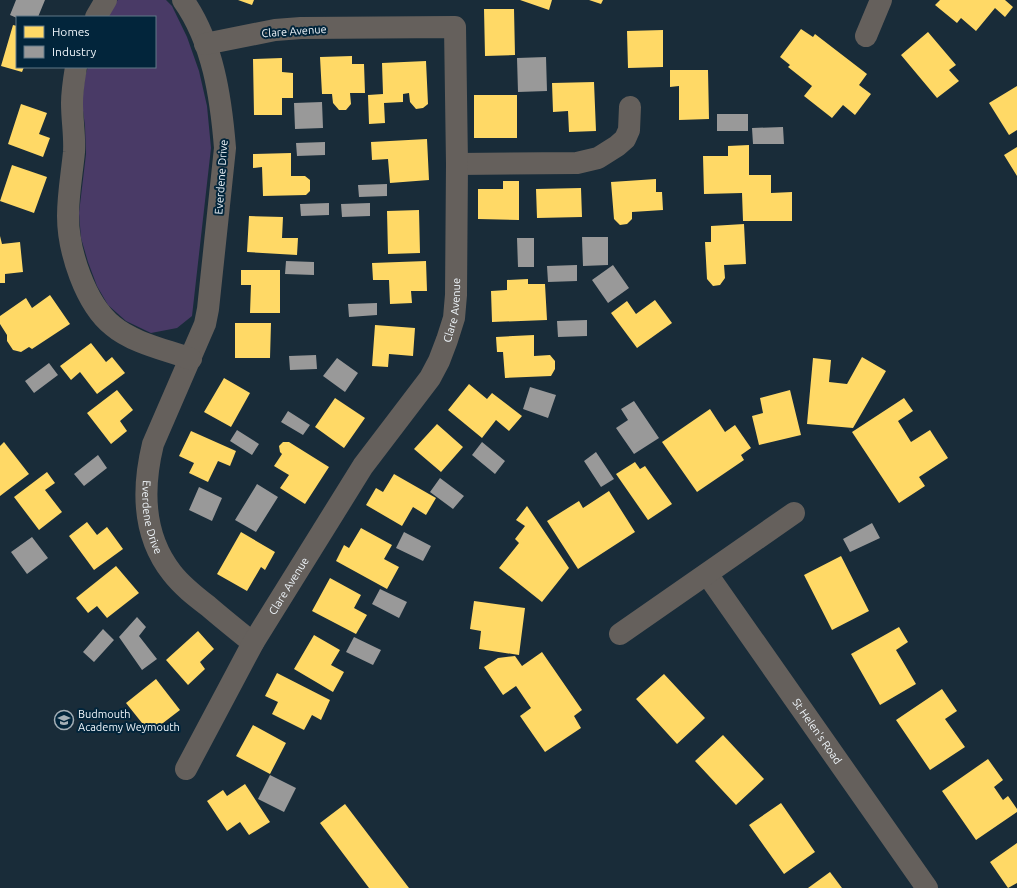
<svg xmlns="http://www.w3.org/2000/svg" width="1017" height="888" viewBox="0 0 1017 888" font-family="Ubuntu,sans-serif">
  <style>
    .green { fill: #493a66 }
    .homes { fill: #ffd966 }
    .industry { fill: #999 }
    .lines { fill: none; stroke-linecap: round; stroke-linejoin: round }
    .street { stroke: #65605c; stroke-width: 22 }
    .labels { text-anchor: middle; stroke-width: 4; stroke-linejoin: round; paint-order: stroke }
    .street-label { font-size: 11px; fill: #eff5fa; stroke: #02253b }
    .poi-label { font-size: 11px; fill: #eff5fa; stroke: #02253b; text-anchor: start }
  </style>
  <rect width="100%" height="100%" fill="#192c39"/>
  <!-- green -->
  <path class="green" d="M 118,0 L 166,0 L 172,6 L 187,37 L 199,71 L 207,106 L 211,148 L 192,316 L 177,328 L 151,333 L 126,321 L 108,305 L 97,286 L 88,262 L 81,238 L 79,213 L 86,154 L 85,126 L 82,103 L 85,76 L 88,67 L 155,67 L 155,17 L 106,17 L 113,4 Z"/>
  <!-- homes -->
  <path class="homes" d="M 238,0 L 254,0 L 252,5 Z
    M 520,0 L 552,0 L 549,10 Z
    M 589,0 L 603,0 L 601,4 Z
    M 940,0 L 1005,0 L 1013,7 L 1005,17 L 995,8 L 976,31 L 961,18 L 957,23 L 935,5 Z
    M 484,9 L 514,9 L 515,55 L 485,56 Z
    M 13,25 L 17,26 L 17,67 L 24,67 L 22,72 L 1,66 Z
    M 801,29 L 813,37 L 815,34 L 867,74 L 859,85 L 871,94 L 855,115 L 843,105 L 832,118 L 804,96 L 812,86 L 788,67 L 790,65 L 780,57 Z
    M 663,30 L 663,67 L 628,68 L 627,31 Z
    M 928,32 L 956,65 L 949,70 L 959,81 L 937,98 L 901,55 Z
    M 352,56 L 352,64 L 364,64 L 365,93 L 350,93 L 351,104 L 346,110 L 339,110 L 333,103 L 332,94 L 322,94 L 320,57 Z
    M 282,58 L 282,72 L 293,73 L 293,98 L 282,98 L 282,115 L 254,115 L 253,59 Z
    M 426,61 L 428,104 L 423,108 L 416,109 L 410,102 L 409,93 L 403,94 L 403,102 L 384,103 L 385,123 L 369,124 L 368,95 L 383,94 L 382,63 Z
    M 670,70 L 708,70 L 709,119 L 679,120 L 679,86 L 670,87 Z
    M 594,82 L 596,131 L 569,132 L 568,111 L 553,112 L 552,83 Z
    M 1017,86 L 1017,130 L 1009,135 L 989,103 Z
    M 474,95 L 517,95 L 517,138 L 474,138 Z
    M 21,104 L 47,113 L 39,134 L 50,138 L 43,157 L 8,144 Z
    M 427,139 L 429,180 L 390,183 L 388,159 L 372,160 L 371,142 Z
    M 749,145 L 749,175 L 771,175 L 771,193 L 792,192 L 792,221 L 743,221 L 742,193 L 704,194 L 703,156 L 728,156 L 728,146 Z
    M 1017,147 L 1017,176 L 1004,155 Z
    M 291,153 L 291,176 L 305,176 L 310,180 L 310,191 L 306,195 L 263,196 L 262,167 L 253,168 L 253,154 Z
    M 12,165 L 47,177 L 34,213 L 0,201 Z
    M 656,179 L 656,192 L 662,192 L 663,210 L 632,212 L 632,219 L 627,224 L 620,225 L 614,219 L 611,182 Z
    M 503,181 L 519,181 L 519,220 L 478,219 L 478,189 L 503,189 Z
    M 581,188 L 582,217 L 537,218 L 536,189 Z
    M 419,210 L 420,253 L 388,254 L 387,211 Z
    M 249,216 L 283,217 L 282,238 L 298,238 L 297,255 L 247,252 Z
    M 744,224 L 746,264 L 724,265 L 725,278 L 720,285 L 713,286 L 707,279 L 705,242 L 711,242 L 711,226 Z
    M 0,236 L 2,244 L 20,242 L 23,272 L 5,274 L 5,283 L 0,283 Z
    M 426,261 L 427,291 L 411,291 L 412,303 L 390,304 L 389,280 L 373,280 L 372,263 Z
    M 241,270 L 280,270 L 280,313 L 250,313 L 251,285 L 241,285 Z
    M 528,279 L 528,284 L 545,284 L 547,320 L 492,322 L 491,291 L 507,290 L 507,280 Z
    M 50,295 L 70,324 L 32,349 L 29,347 L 21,352 L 13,350 L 7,341 L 7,335 L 0,324 L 0,316 L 26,298 L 32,308 Z
    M 655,300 L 672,323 L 637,348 L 611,313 L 627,301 L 636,314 Z
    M 235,323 L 271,323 L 270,358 L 235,358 Z
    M 375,325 L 415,328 L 413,356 L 389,354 L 388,367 L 372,366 Z
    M 534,335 L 534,356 L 550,355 L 555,361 L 555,369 L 551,376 L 505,378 L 503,352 L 497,352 L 496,337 Z
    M 91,343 L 106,362 L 112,357 L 125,373 L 97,394 L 80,372 L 71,380 L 60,366 Z
    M 862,357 L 886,371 L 853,428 L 807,424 L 813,358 L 831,360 L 829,382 L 847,384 Z
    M 224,378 L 250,393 L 231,427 L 204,412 Z
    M 469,384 L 487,399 L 492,393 L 522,416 L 509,431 L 496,420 L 482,438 L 448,410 Z
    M 117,390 L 133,410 L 120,421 L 127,431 L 111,444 L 87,413 Z
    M 790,390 L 801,435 L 759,445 L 752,416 L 763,413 L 760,398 Z
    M 335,398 L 365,418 L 344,448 L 315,427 Z
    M 904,398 L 913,411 L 898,421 L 911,442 L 930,430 L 948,458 L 919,477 L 925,486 L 899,503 L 852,432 Z
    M 710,409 L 725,432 L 735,425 L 751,448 L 741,455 L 744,460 L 697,492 L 662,442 Z
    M 437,424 L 463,447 L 441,472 L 414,449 Z
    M 191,431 L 236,451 L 230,466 L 218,461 L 208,482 L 189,473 L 194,463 L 179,456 Z
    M 4,442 L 29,474 L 0,496 L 0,446 Z
    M 283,442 L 289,442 L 329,467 L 305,504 L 280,488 L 289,475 L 274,466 L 282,454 L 280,452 L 279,446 Z
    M 635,462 L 640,469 L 645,466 L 672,504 L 648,520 L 616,474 Z
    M 47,472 L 55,483 L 45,490 L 62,512 L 39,530 L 14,497 Z
    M 394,474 L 436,498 L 426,515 L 413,507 L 402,526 L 366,505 L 376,488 L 383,492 Z
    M 609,491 L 635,532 L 578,569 L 547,521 L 579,501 L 583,508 Z
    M 527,506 L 569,568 L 542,602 L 499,568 L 519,543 L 515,539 L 525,526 L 516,520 Z
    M 87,522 L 97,535 L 107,527 L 123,549 L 94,570 L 69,536 Z
    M 361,528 L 392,545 L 384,559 L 399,567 L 387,589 L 336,561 L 344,545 L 349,548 Z
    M 241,532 L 275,552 L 265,570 L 261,567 L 247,591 L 217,574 Z
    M 841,556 L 869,611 L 832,630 L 804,575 Z
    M 116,566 L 139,593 L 107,618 L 97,606 L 88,613 L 76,598 Z
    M 330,578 L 361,595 L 354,608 L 367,615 L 356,634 L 312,611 Z
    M 474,601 L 525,608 L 519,655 L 479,649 L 481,631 L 470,629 Z
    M 899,627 L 908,642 L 896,650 L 916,684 L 880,705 L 851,654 Z
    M 198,631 L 214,649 L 200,662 L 205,669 L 188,685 L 166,660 Z
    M 314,635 L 340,650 L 331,665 L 344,672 L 333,692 L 294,669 Z
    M 542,652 L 582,710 L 574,716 L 581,728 L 545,752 L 520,716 L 531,708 L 516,686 L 503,695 L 484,667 L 498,658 L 515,656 L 522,666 Z
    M 277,673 L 330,700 L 321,720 L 312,715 L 304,730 L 272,714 L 278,702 L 265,696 Z
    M 664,674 L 705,718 L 677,744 L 636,699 Z
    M 156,679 L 180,710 L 150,733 L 126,703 Z
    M 942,689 L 957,711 L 945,719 L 965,747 L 930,770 L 896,720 Z
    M 253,725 L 286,743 L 270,774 L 236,756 Z
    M 723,735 L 764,779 L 736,805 L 695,761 Z
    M 988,759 L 1003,780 L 994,787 L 1003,800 L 1008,796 L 1017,809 L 1017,812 L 976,840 L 942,791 Z
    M 245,784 L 270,822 L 249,835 L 240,822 L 227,831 L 207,801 L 223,790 L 227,796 Z
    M 781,803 L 815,852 L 784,874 L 749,825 Z
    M 345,804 L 409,888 L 369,888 L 320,823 Z
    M 1017,843 L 1017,883 L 1008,888 L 990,862 Z
    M 830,872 L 842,888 L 808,888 Z"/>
  <!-- industry -->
  <path class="industry" d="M 16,0 L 45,0 L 38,17 L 17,17 L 17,18 L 10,15 Z
    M 546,57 L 547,91 L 518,92 L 517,58 Z
    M 322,102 L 323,128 L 295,129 L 294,103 Z
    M 717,114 L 748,114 L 748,131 L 717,131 Z
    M 783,127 L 784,144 L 753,144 L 752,128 Z
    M 325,142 L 325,155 L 297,156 L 296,143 Z
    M 387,184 L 387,196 L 359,197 L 358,185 Z
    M 329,203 L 329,215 L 301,216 L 300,204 Z
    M 370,203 L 370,216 L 342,217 L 341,204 Z
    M 582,237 L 608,237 L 608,265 L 583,266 Z
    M 517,238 L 534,238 L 534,267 L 518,267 Z
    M 286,261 L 314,262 L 314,275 L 285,274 Z
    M 577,265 L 577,281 L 548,282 L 547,266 Z
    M 613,265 L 629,288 L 608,303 L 592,280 Z
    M 377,303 L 377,315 L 349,317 L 348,304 Z
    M 587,320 L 587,336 L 558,337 L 557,321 Z
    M 316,355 L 317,369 L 290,370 L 289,356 Z
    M 337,358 L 358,373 L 345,392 L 323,376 Z
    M 49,363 L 58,375 L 34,393 L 25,381 Z
    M 530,387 L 556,395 L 548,418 L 523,409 Z
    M 634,401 L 659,438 L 634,454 L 616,428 L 628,420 L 621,409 Z
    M 288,411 L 310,425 L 303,435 L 281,422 Z
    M 237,430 L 259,444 L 252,455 L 230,441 Z
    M 482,442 L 505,461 L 495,474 L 472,455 Z
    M 596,452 L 614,479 L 601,487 L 584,461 Z
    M 98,455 L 107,468 L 84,486 L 74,474 Z
    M 440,478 L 464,496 L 453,509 L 430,492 Z
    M 257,484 L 278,497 L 256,532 L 235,520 Z
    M 199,487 L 222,498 L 212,521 L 189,510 Z
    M 872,523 L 880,538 L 850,552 L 843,539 Z
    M 404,532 L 431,546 L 423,561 L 396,548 Z
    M 32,537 L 48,558 L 27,574 L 11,552 Z
    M 380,589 L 407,602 L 399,618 L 372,604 Z
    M 137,617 L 146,627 L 139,636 L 157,659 L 142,670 L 119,637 Z
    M 103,629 L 114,640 L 94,662 L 83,652 Z
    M 354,637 L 381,650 L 373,665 L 346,652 Z
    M 270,775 L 296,788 L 284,812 L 258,799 Z"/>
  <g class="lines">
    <!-- street -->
    <g class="street">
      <path id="s1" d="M 183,0 C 213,42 221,98 225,148 L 208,309 L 205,324 L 153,444 C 142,489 142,535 172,573 C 182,586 195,596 208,606 C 223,619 238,631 253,643"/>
      <path d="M 96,17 L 106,0"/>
      <path d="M 866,36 L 881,0"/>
      <path d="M 76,67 C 74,79 72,91 72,103 C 72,120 75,136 74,152 C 72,173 68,194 68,216 C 68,250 85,304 113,326 C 133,343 167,350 191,359"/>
      <path d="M 457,164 L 577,163 L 598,158 L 617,146 L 625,139 L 629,130 L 630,107"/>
      <path id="s2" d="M 707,574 L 927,888"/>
      <path d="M 620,634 L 794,513"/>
      <path id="s3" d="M 186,769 L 253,643 L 363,466 L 430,378 L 439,361 L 447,340 L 454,318 L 456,295 L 457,164 L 455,27 L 301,28 L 275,30 L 205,44"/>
    </g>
  </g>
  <!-- icons -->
  <defs>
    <g id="school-ring" transform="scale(1)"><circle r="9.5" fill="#02253b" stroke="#a4afb6" stroke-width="1.5"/><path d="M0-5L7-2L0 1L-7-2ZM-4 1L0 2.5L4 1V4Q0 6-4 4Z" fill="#a4afb6"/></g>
  </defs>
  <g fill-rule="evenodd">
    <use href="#school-ring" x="64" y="720"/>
  </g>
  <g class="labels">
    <!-- street labels -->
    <g class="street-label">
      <text transform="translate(294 31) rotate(-4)" y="4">Clare Avenue</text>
      <text transform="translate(221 177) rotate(-86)" y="4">Everdene Drive</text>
      <text dy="4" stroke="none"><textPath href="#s3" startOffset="534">Clare Avenue</textPath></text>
      <text dy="4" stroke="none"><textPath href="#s1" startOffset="538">Everdene Drive</textPath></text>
      <text dy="4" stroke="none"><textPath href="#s3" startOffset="210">Clare Avenue</textPath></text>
      <text dy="4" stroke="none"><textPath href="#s2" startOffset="192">St Helen's Road</textPath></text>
    </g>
    <!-- poi labels -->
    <g class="poi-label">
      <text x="78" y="718">Budmouth<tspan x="78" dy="13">Academy Weymouth</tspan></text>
    </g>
  </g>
  <!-- legend -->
  <rect x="16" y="16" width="140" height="52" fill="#02253b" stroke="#617887"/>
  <rect x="24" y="26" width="20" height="12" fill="#ffd966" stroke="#617887"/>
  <text x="52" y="36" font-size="12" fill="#eff5fa">Homes</text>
  <rect x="24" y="46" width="20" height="12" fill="#999999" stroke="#617887"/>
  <text x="52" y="56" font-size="12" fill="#eff5fa">Industry</text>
</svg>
